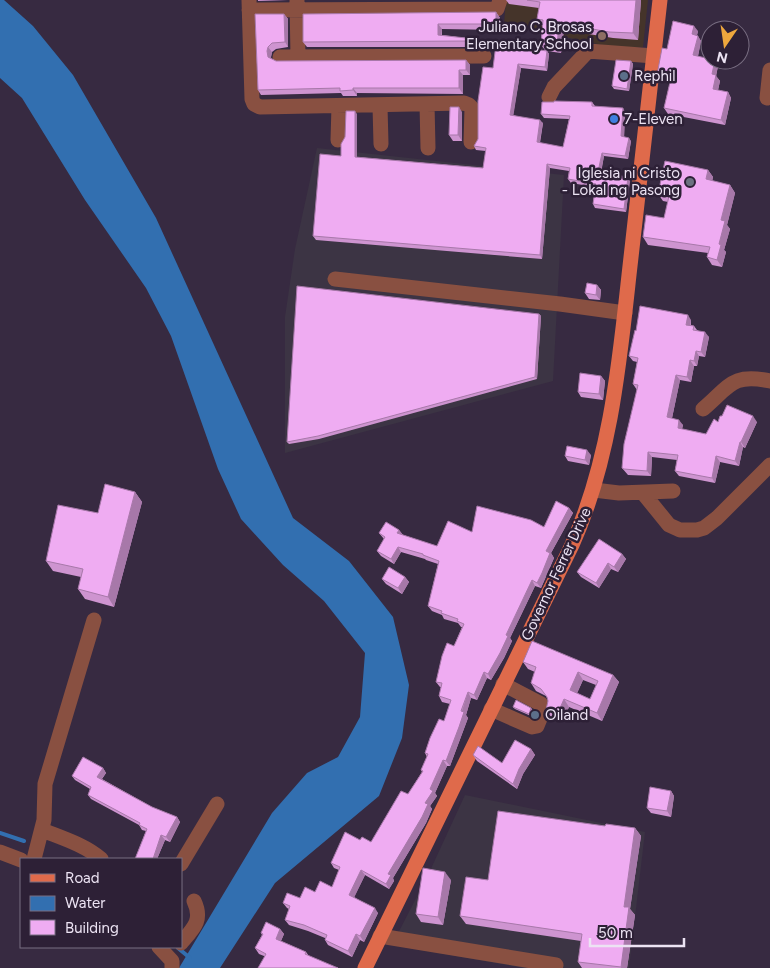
<svg xmlns="http://www.w3.org/2000/svg" width="770" height="968" viewBox="0 0 770 968" font-family="Figtree,sans-serif">
  <style>
    .industrial { fill: #3c3444 }
    .education { fill: #45342a }
    .water { fill: #326fb0 }
    .lines { fill: none; stroke-linecap: round; stroke-linejoin: round }
    .stream { stroke: #326fb0; stroke-width: 4 }
    .minor { stroke: #895041; stroke-width: 15 }
    .major { stroke: #df6a4b; stroke-width: 15 }
    .wall { fill: #ce94d0; fill-rule: evenodd }
    .shaded-wall { fill: #a778a9 }
    .building { fill: #efacf2; stroke: #a778a9; fill-rule: evenodd }
    .education-dot { fill: #8d6e63; stroke: #2d2036; stroke-width: 2 }
    .service-dot { fill: #5c6f8a; stroke: #2d2036; stroke-width: 2 }
    .shop-dot { fill: #3f7fe0; stroke: #2d2036; stroke-width: 2 }
    .worship-dot { fill: #6b7280; stroke: #2d2036; stroke-width: 2 }
    .labels { text-anchor: middle; stroke-width: 5; stroke-linejoin: round; paint-order: stroke }
    .poi-label { font-size: 15px; fill: #ece3f3; stroke: #2d2036; text-anchor: start }
    .street-label { font-size: 15px; fill: #ece3f3; stroke: #2d2036 }
  </style>
  <rect width="100%" height="100%" fill="#372a41"/>
  <!-- industrial -->
  <path class="industrial" d="M 317,148 L 564,175 L 553,381 L 285,453 L 285,317 L 295,249 Z
    M 465,795 L 645,832 L 629,968 L 524,968 L 392,945 L 429,873 Z"/>
  <!-- education -->
  <path class="education" d="M 506,0 L 648,0 L 643,47 L 616,48 L 504,24 Z"/>
  <!-- water -->
  <path class="water" d="M 0,0 L 4,0 L 33,26 L 73,75 L 156,218 L 293,518 L 349,561 L 393,617 L 409,685 L 402,738 L 379,796 L 275,883 L 220,968 L 179,968 L 272,813 L 307,773 L 338,757 L 360,717 L 365,653 L 324,601 L 283,565 L 241,519 L 218,469 L 171,336 L 146,288 L 85,200 L 22,98 L 0,78 Z"/>
  <g class="lines">
    <!-- stream -->
    <path class="stream" d="M 0,833 L 24,841
      M 178,948 L 190,958"/>
    <!-- minor -->
    <path class="minor" d="M 249,0 L 252,99 L 254,104 L 260,107 L 464,103 L 469,105 L 472,108 L 471,142
      M 297,1 L 298,57
      M 249,10 L 497,9 L 500,0
      M 280,57 L 484,56
      M 549,97 L 554,87 L 588,51 L 654,56
      M 767,98 L 770,70
      M 427,104 L 428,148
      M 380,106 L 381,144
      M 338,140 L 339,106
      M 335,279 L 560,304 L 625,313
      M 703,409 C 730,386 732,373 770,381
      M 594,490 L 619,493 L 673,491
      M 643,493 L 669,525 L 680,530 L 697,530 L 704,528 L 717,518 L 770,465
      M 491,709 L 532,727 L 537,726 L 544,709 L 541,704 L 503,684
      M 42,830 C 62,838 85,845 101,859
      M 0,852 L 21,860
      M 34,859 L 44,820 L 45,784 L 94,620
      M 181,864 L 217,804
      M 380,936 L 556,965
      M 181,943 C 194,928 203,920 194,901
      M 159,947 L 172,961 L 172,968"/>
    <!-- major -->
    <path class="major" d="M 365,968 L 572,545 C 610,460 619,367 629,275 C 640,184 649,92 660,0"/>
  </g>
  <!-- wall -->
  <path class="wall" d="M 258,0 L 288,0 L 258,1 Z
    M 506,0 L 641,0 L 638,40 L 613,38 L 564,30 L 561,53 L 547,51 L 549,54 L 547,71 L 521,68 L 513,115 L 543,123 L 540,143 L 563,147 L 569,119 L 544,118 L 541,114 L 554,102 L 592,102 L 595,106 L 625,112 L 624,137 L 631,141 L 628,159 L 604,156 L 601,173 L 630,180 L 626,212 L 595,208 L 593,204 L 595,187 L 571,183 L 568,179 L 569,171 L 550,168 L 542,259 L 316,240 L 313,236 L 341,156 L 357,114 L 357,157 L 483,168 L 486,151 L 476,150 L 474,146 L 478,139 L 493,68 L 545,50 L 541,45 L 542,26 L 537,19 L 539,8 L 509,4 Z
    M 496,12 L 500,18 L 500,30 L 442,29 L 442,35 L 466,38 L 469,44 L 469,47 L 307,47 L 303,42 Z
    M 255,14 L 284,14 L 288,19 L 288,47 L 276,49 L 272,52 L 271,57 L 271,58 L 276,61 L 466,60 L 470,65 L 470,75 L 463,75 L 463,94 L 357,93 L 357,96 L 343,96 L 341,93 L 261,95 L 258,90 Z
    M 698,31 L 697,35 L 701,41 L 698,56 L 718,66 L 716,76 L 720,81 L 718,90 L 728,92 L 731,98 L 725,125 L 668,114 L 664,108 L 670,82 L 660,80 L 657,75 L 667,49 Z
    M 631,61 L 633,64 L 629,91 L 614,89 L 612,86 Z
    M 462,112 L 462,141 L 453,141 L 449,135 Z
    M 708,170 L 713,177 L 712,181 L 730,185 L 735,193 L 727,225 L 730,229 L 724,250 L 726,252 L 722,267 L 712,265 L 707,257 L 708,253 L 648,245 L 643,237 L 664,218 L 668,202 L 663,201 L 658,194 Z
    M 597,285 L 601,290 L 600,300 L 589,299 L 585,293 Z
    M 539,314 L 541,316 L 537,379 L 319,439 L 289,444 L 287,442 Z
    M 691,320 L 691,325 L 694,326 L 697,330 L 709,337 L 705,357 L 699,356 L 697,366 L 694,366 L 691,382 L 680,380 L 672,418 L 683,425 L 682,429 L 706,434 L 718,422 L 757,422 L 745,448 L 743,447 L 739,466 L 720,462 L 715,483 L 679,476 L 675,471 L 677,460 L 652,457 L 651,476 L 628,475 L 622,468 L 637,390 L 633,384 L 637,362 L 633,361 L 629,356 L 636,331 Z
    M 601,376 L 605,381 L 603,400 L 581,397 L 578,392 Z
    M 591,455 L 589,465 L 568,461 L 565,456 Z
    M 135,492 L 142,502 L 114,607 L 85,599 L 78,589 L 81,577 L 53,571 L 46,561 L 98,513 Z
    M 569,508 L 573,513 L 551,553 L 554,558 L 541,588 L 535,586 L 510,638 L 512,641 L 504,658 L 491,680 L 487,678 L 477,700 L 471,698 L 466,715 L 468,718 L 450,766 L 447,766 L 435,793 L 437,796 L 430,806 L 432,809 L 426,823 L 393,878 L 394,881 L 389,889 L 365,875 L 354,897 L 378,913 L 364,942 L 360,940 L 352,957 L 328,945 L 325,940 L 325,938 L 308,931 L 289,925 L 285,920 L 289,909 L 287,908 L 283,903 L 300,898 L 315,892 L 332,887 L 339,870 L 334,868 L 331,863 L 360,840 L 371,842 L 408,794 L 422,772 L 421,770 L 427,757 L 425,753 L 444,721 L 450,704 L 442,702 L 439,696 L 441,687 L 440,687 L 436,682 L 454,646 L 462,627 L 461,627 L 458,623 L 444,619 L 442,615 L 432,611 L 428,606 L 438,564 L 426,560 L 425,559 L 401,552 L 394,564 L 381,556 L 377,551 L 384,539 L 379,533 L 399,530 L 403,535 L 437,546 L 472,532 L 544,527 Z
    M 622,554 L 626,559 L 618,572 L 611,569 L 599,588 L 581,577 L 577,572 Z
    M 405,577 L 409,582 L 402,594 L 386,584 L 382,579 Z
    M 523,662 L 613,675 L 619,682 L 602,721 L 569,707 L 562,722 L 551,717 L 546,710 L 548,701 L 547,698 L 546,696 L 536,691 L 531,683 L 535,672 L 528,669 ZM 583,680 L 596,685 L 590,699 L 577,693 Z
    M 513,707 L 531,708 L 533,711 L 531,716 L 515,709 Z
    M 531,749 L 535,755 L 523,774 L 517,789 L 477,761 L 473,755 L 502,763 Z
    M 103,768 L 106,773 L 102,779 L 152,807 L 177,817 L 180,822 L 170,842 L 165,840 L 157,859 L 135,859 L 146,831 L 142,830 L 139,825 L 91,799 L 88,795 L 90,789 L 75,780 L 72,776 Z
    M 671,791 L 674,796 L 671,817 L 651,813 L 647,808 Z
    M 605,826 L 635,828 L 641,836 L 630,909 L 635,915 L 627,968 L 582,968 L 578,962 L 581,941 L 466,924 L 460,916 L 488,880 Z
    M 451,880 L 443,925 L 421,922 L 416,914 Z
    M 280,929 L 284,934 L 281,941 L 306,952 L 309,956 L 264,956 L 259,954 L 255,948 L 262,935 L 261,933 Z"/>
  <!-- shaded-wall -->
  <path class="shaded-wall" d="M 636,0 L 641,0 L 638,40 L 633,33 Z
    M 496,12 L 500,18 L 500,30 L 496,24 Z
    M 284,14 L 288,19 L 288,47 L 285,42 Z
    M 559,23 L 564,30 L 561,53 L 557,46 Z
    M 438,24 L 442,29 L 441,40 L 438,35 Z
    M 694,26 L 698,31 L 696,40 L 692,34 Z
    M 698,36 L 701,41 L 697,61 L 693,55 Z
    M 466,38 L 469,44 L 469,47 L 466,41 Z
    M 268,47 L 272,52 L 271,57 L 272,62 L 268,57 L 267,51 Z
    M 547,51 L 549,54 L 547,71 L 545,67 Z
    M 466,60 L 470,65 L 470,75 L 466,70 Z
    M 715,60 L 718,66 L 716,76 L 720,81 L 717,95 L 713,89 L 712,74 Z
    M 631,61 L 633,64 L 629,91 L 627,89 Z
    M 518,64 L 521,68 L 513,118 L 510,115 Z
    M 459,70 L 463,75 L 463,94 L 459,88 Z
    M 353,88 L 357,93 L 357,96 L 353,90 Z
    M 728,92 L 731,98 L 725,125 L 721,120 Z
    M 459,107 L 462,112 L 462,141 L 458,135 Z
    M 623,108 L 625,112 L 624,140 L 621,136 Z
    M 355,111 L 357,114 L 357,161 L 355,157 Z
    M 540,120 L 543,123 L 539,146 L 537,142 Z
    M 629,138 L 631,141 L 628,159 L 625,156 Z
    M 602,153 L 604,156 L 600,176 L 598,172 Z
    M 547,164 L 550,168 L 542,259 L 540,255 Z
    M 708,170 L 713,177 L 711,187 L 706,179 Z
    M 628,177 L 630,180 L 626,212 L 624,209 Z
    M 730,185 L 735,193 L 727,225 L 730,229 L 724,250 L 726,252 L 722,267 L 717,260 L 721,220 Z
    M 597,285 L 601,290 L 600,300 L 596,295 Z
    M 539,314 L 541,316 L 537,379 L 535,377 Z
    M 688,315 L 691,320 L 690,330 L 686,325 Z
    M 705,332 L 709,337 L 705,357 L 701,352 Z
    M 696,351 L 699,356 L 697,366 L 694,361 Z
    M 690,360 L 694,366 L 691,382 L 687,377 Z
    M 676,375 L 680,380 L 671,423 L 667,417 Z
    M 601,376 L 605,381 L 603,400 L 599,394 Z
    M 753,416 L 757,422 L 745,448 L 741,442 Z
    M 679,420 L 683,425 L 681,433 L 678,428 Z
    M 740,442 L 743,447 L 739,466 L 735,461 Z
    M 587,450 L 591,455 L 589,465 L 585,460 Z
    M 648,452 L 652,457 L 651,476 L 647,471 Z
    M 716,456 L 720,462 L 715,483 L 712,478 Z
    M 135,492 L 142,502 L 114,607 L 108,597 Z
    M 569,508 L 573,513 L 551,553 L 554,558 L 541,588 L 537,583 L 546,551 Z
    M 399,530 L 403,535 L 397,533 Z
    M 398,547 L 401,552 L 394,564 L 391,559 Z
    M 622,554 L 626,559 L 618,572 L 614,567 Z
    M 608,563 L 611,569 L 599,588 L 596,583 Z
    M 405,577 L 409,582 L 402,594 L 398,588 Z
    M 532,580 L 535,586 L 510,638 L 512,641 L 504,658 L 491,680 L 488,674 L 506,635 Z
    M 484,672 L 487,678 L 477,700 L 474,695 Z
    M 578,672 L 583,680 L 575,698 L 570,690 Z
    M 613,675 L 619,682 L 602,721 L 597,713 Z
    M 468,692 L 471,698 L 466,715 L 468,718 L 450,766 L 446,761 Z
    M 564,699 L 569,707 L 562,722 L 557,715 Z
    M 531,708 L 533,711 L 531,716 L 529,714 Z
    M 531,749 L 535,755 L 523,774 L 517,789 L 513,784 L 519,769 Z
    M 443,760 L 447,766 L 435,793 L 437,796 L 430,806 L 432,809 L 426,823 L 393,878 L 394,881 L 389,889 L 386,884 L 388,874 L 425,803 L 430,789 Z
    M 103,768 L 106,773 L 100,781 L 97,777 Z
    M 671,791 L 674,796 L 671,817 L 667,811 Z
    M 177,817 L 180,822 L 170,842 L 166,837 Z
    M 635,828 L 641,836 L 630,909 L 635,915 L 627,968 L 621,968 L 624,907 Z
    M 161,835 L 165,840 L 157,859 L 153,859 Z
    M 361,870 L 365,875 L 353,900 L 349,895 Z
    M 445,872 L 451,880 L 443,925 L 438,917 Z
    M 375,908 L 378,913 L 364,942 L 360,936 Z
    M 280,929 L 284,934 L 279,945 L 276,939 Z
    M 356,934 L 360,940 L 352,957 L 348,951 Z"/>
  <!-- building -->
  <path class="building" d="M 527,0 L 636,0 L 633,33 L 609,32 L 559,23 L 557,46 L 541,45 L 543,20 L 537,19 L 540,2 Z
    M 496,12 L 496,24 L 438,24 L 438,35 L 466,38 L 466,41 L 303,42 L 303,14 Z
    M 255,14 L 284,14 L 285,42 L 272,43 L 268,47 L 267,51 L 268,57 L 276,61 L 466,60 L 466,70 L 459,70 L 459,88 L 353,88 L 353,90 L 340,91 L 340,88 L 258,90 Z
    M 673,21 L 694,26 L 692,34 L 698,36 L 693,55 L 710,59 L 710,60 L 715,60 L 712,74 L 716,75 L 713,89 L 728,92 L 721,120 L 664,108 L 671,78 L 657,75 L 662,48 L 667,49 Z
    M 496,44 L 547,51 L 545,67 L 518,64 L 510,115 L 540,120 L 537,142 L 563,147 L 570,116 L 541,114 L 542,102 L 554,102 L 554,101 L 592,102 L 592,106 L 623,108 L 621,136 L 629,138 L 625,156 L 602,153 L 598,172 L 628,177 L 624,209 L 593,204 L 596,184 L 568,179 L 570,168 L 547,164 L 540,255 L 313,236 L 320,154 L 341,156 L 341,144 L 345,137 L 346,111 L 355,111 L 355,157 L 483,168 L 486,148 L 474,146 L 478,139 L 478,101 L 483,67 L 493,68 Z
    M 616,60 L 631,61 L 627,89 L 612,86 Z
    M 450,107 L 459,107 L 458,135 L 449,135 Z
    M 665,161 L 708,170 L 706,179 L 730,185 L 721,220 L 725,221 L 719,244 L 721,245 L 717,260 L 707,257 L 710,247 L 643,237 L 646,215 L 664,218 L 669,196 L 658,194 Z
    M 587,283 L 597,285 L 596,295 L 585,293 Z
    M 297,286 L 539,314 L 535,377 L 318,436 L 287,442 Z
    M 640,306 L 688,315 L 686,325 L 694,326 L 693,330 L 705,332 L 701,352 L 696,351 L 694,361 L 690,360 L 687,377 L 676,375 L 667,417 L 679,420 L 678,428 L 706,434 L 714,419 L 718,422 L 720,416 L 722,416 L 727,405 L 753,416 L 741,442 L 740,442 L 735,461 L 716,456 L 712,478 L 675,471 L 678,455 L 648,452 L 647,471 L 624,469 L 622,468 L 624,444 L 638,385 L 633,384 L 638,358 L 629,356 L 635,330 L 636,331 Z
    M 580,373 L 601,376 L 599,394 L 578,392 Z
    M 567,446 L 587,450 L 585,460 L 565,456 Z
    M 105,484 L 135,492 L 108,597 L 78,589 L 83,569 L 46,561 L 58,505 L 98,513 Z
    M 556,501 L 569,508 L 546,551 L 550,553 L 542,573 L 537,583 L 532,580 L 506,635 L 508,636 L 500,653 L 488,674 L 484,672 L 474,695 L 468,692 L 461,711 L 464,712 L 459,727 L 446,761 L 443,760 L 430,789 L 433,791 L 425,803 L 428,804 L 422,817 L 388,874 L 391,875 L 386,884 L 361,870 L 349,895 L 375,908 L 360,936 L 356,934 L 348,951 L 325,940 L 327,935 L 304,925 L 285,920 L 290,906 L 283,903 L 287,893 L 300,898 L 305,887 L 315,892 L 320,881 L 332,887 L 340,867 L 331,863 L 345,832 L 360,840 L 362,837 L 371,842 L 401,791 L 408,794 L 423,771 L 421,770 L 428,754 L 425,753 L 430,738 L 439,719 L 444,721 L 451,700 L 439,696 L 442,683 L 436,682 L 442,656 L 447,643 L 454,646 L 464,624 L 457,621 L 458,619 L 441,613 L 442,611 L 428,606 L 439,561 L 423,555 L 423,554 L 398,547 L 391,559 L 377,551 L 385,537 L 379,533 L 386,522 L 399,530 L 397,533 L 437,546 L 448,521 L 472,532 L 477,506 L 531,520 L 544,527 Z
    M 599,539 L 622,554 L 614,567 L 608,563 L 596,583 L 577,572 Z
    M 389,567 L 405,577 L 398,588 L 382,579 Z
    M 532,641 L 613,675 L 597,713 L 564,699 L 557,715 L 546,710 L 548,701 L 547,697 L 541,689 L 531,683 L 536,667 L 523,662 ZM 578,672 L 598,681 L 590,699 L 570,690 Z
    M 516,700 L 531,708 L 529,714 L 513,707 Z
    M 515,740 L 531,749 L 519,769 L 513,784 L 473,755 L 478,746 L 502,763 Z
    M 83,757 L 103,768 L 97,777 L 152,807 L 177,817 L 166,837 L 161,835 L 153,859 L 135,859 L 147,829 L 139,825 L 140,823 L 88,795 L 91,787 L 72,776 Z
    M 650,787 L 671,791 L 667,811 L 647,808 Z
    M 498,811 L 605,826 L 606,824 L 635,828 L 624,907 L 629,907 L 621,967 L 578,962 L 582,934 L 460,916 L 466,877 L 488,880 Z
    M 423,868 L 445,872 L 438,917 L 416,914 Z
    M 266,922 L 280,929 L 276,939 L 306,952 L 305,954 L 338,968 L 258,968 L 266,954 L 255,948 L 263,934 L 261,933 Z"/>
  <!-- markers -->
  <circle class="education-dot" cx="602" cy="36" r="5"/>
  <g class="service-dot">
    <circle cx="624" cy="76" r="5"/>
    <circle cx="535" cy="715" r="5"/>
  </g>
  <circle class="shop-dot" cx="614" cy="119" r="5"/>
  <circle class="worship-dot" cx="690" cy="182" r="5"/>
  <g class="labels">
    <!-- poi labels -->
    <g class="poi-label">
      <text x="592" y="32" text-anchor="end">Juliano C. Brosas<tspan x="592" dy="17">Elementary School</tspan></text>
      <text x="634" y="81">Rephil</text>
      <text x="624" y="124">7-Eleven</text>
      <text x="680" y="178" text-anchor="end">Iglesia ni Cristo<tspan x="680" dy="17">- Lokal ng Pasong</tspan></text>
      <text x="545" y="720">Oiland</text>
    </g>
    <!-- street labels -->
    <g class="street-label">
      <text transform="translate(556 574) rotate(-65)" y="5">Governor Ferrer Drive</text>
    </g>
  </g>
  <!-- legend -->
  <rect x="20" y="858" width="162" height="90" fill="#2d2036" stroke="#796e82"/>
  <rect x="30" y="874" width="25" height="8" fill="#df6a4b" stroke="#796e82"/>
  <text x="65" y="883" font-size="15" fill="#ece3f3">Road</text>
  <rect x="30" y="896" width="25" height="15" fill="#326fb0" stroke="#796e82"/>
  <text x="65" y="908" font-size="15" fill="#ece3f3">Water</text>
  <rect x="30" y="920" width="25" height="15" fill="#efacf2" stroke="#796e82"/>
  <text x="65" y="933" font-size="15" fill="#ece3f3">Building</text>
  <!-- north arrow -->
  <g transform="translate(725 45) rotate(193)"><circle r="24" fill="#2d2036" stroke="#796e82"/>
  <path d="M0-4L9 19L0 12L-9 19Z" fill="#eea73d"/>
  <text y="-8" font-size="14" font-weight="bold" text-anchor="middle" fill="#ece3f3">N</text>
  </g>
  <!-- scale -->
  <path d="M590 938v8h94v-8" fill="none" stroke="#ece3f3" stroke-width="2.5"/>
  <text x="598" y="938" font-size="15" fill="#ece3f3" stroke="#2d2036" stroke-width="4" paint-order="stroke">50 m</text>
</svg>
